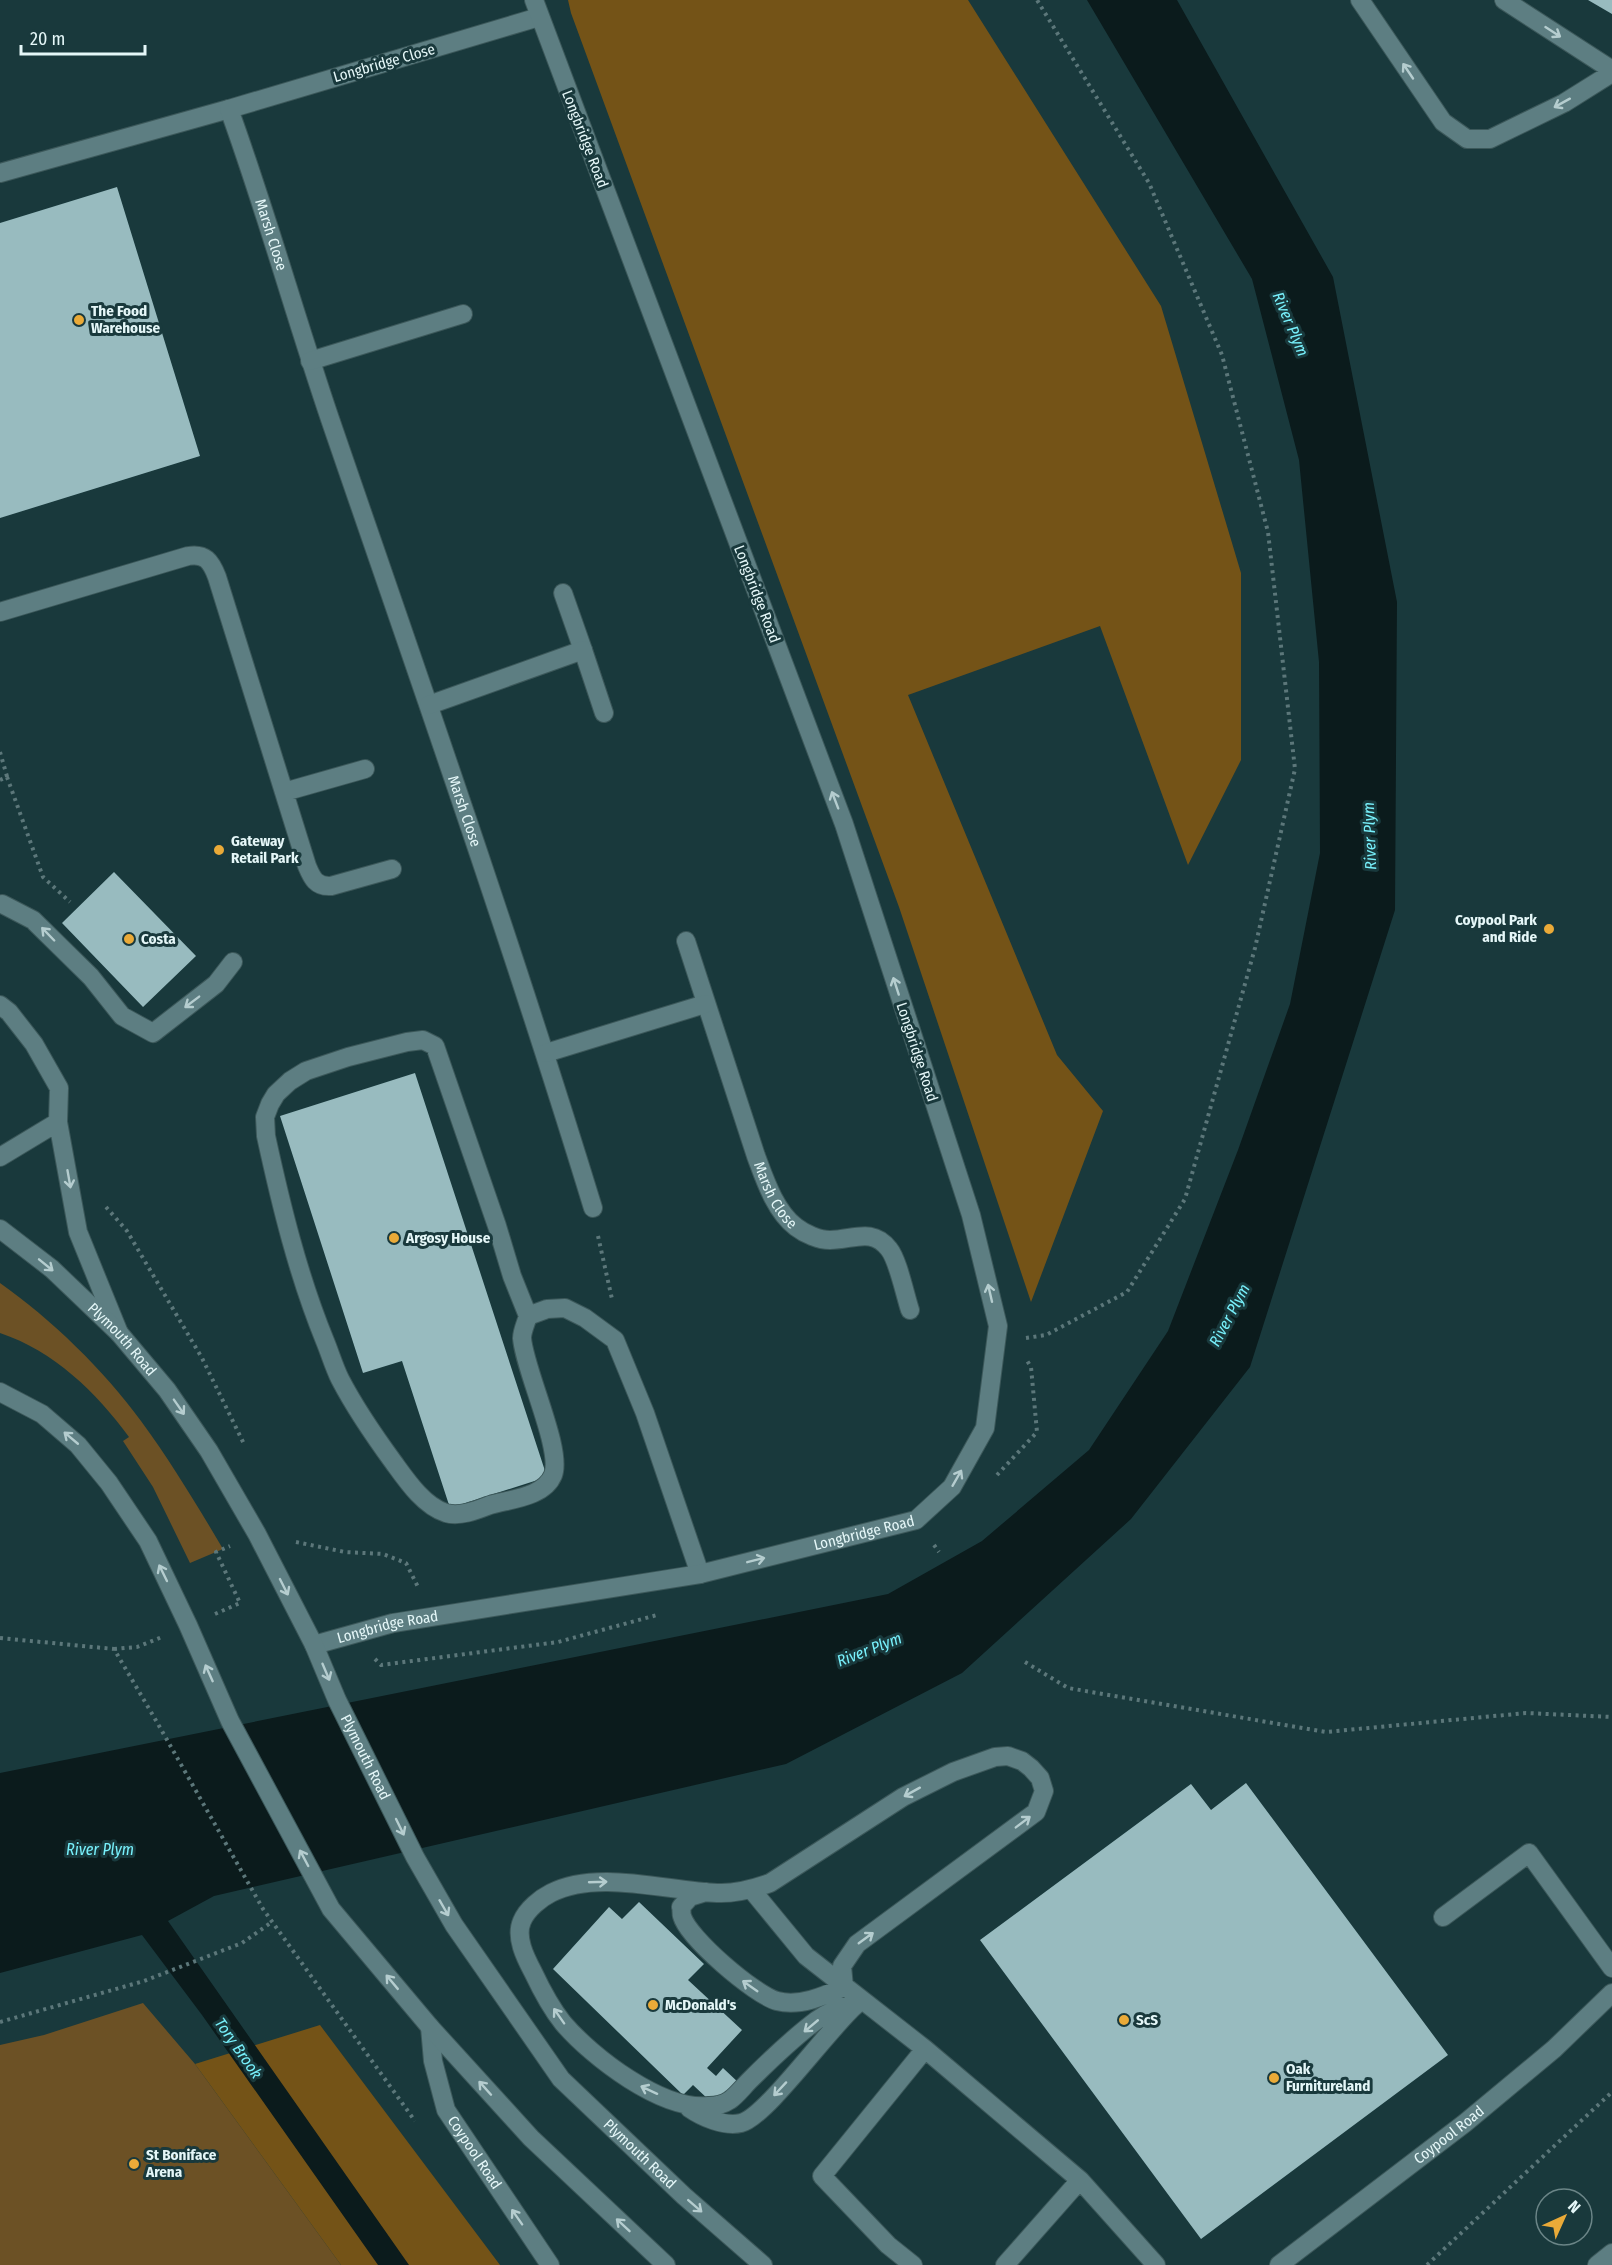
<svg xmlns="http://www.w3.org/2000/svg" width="1612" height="2265" viewBox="0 0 1612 2265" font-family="'Fira Sans Condensed',sans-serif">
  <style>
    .green { fill: #6c5125 }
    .forest { fill: #745317 }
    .water { fill: #0b1b1c }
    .building { fill: #98bbbf }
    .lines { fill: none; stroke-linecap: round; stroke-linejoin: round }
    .lane-casing { stroke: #3c585a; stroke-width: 20 }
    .street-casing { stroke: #3c585a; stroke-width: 20 }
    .secondary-casing { stroke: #3c585a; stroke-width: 20 }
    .path { stroke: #5c777a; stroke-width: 4; stroke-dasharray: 3 4.5; stroke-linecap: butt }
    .lane { stroke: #5d7e82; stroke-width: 18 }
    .street { stroke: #5d7e82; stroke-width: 18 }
    .secondary { stroke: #5d7e82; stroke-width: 18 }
    .oneway { stroke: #b5cdcf }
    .poi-dot { fill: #eaaa38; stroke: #19393c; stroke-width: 2 }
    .labels { text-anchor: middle; stroke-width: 6; stroke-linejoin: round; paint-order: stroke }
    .street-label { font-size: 15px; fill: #e5f7f8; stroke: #19393c }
    .poi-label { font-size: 15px; font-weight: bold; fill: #e5f7f8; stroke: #19393c; text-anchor: start }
    .water-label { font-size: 16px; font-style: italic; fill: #78f1fc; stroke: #19393c }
  </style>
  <rect width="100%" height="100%" fill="#19393c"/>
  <!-- green -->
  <path class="green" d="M 0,1283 C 51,1319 104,1370 141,1421 C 171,1462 197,1505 223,1549 L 190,1563 L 153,1487 L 123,1441 L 129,1437 C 96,1392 54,1351 0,1333 Z
    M 143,2003 L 195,2064 L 341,2265 L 0,2265 L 0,2045 L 44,2035 Z"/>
  <!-- forest -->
  <path class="forest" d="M 568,0 L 968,0 L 1161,306 L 1241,573 L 1241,760 L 1188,865 L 1100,626 L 908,695 L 1057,1055 L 1103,1111 L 1031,1302 L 899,907 L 571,13 Z
    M 320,2025 L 500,2265 L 341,2265 L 195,2064 Z"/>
  <!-- water -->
  <path class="water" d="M 1087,0 L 1177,0 L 1333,277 L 1397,602 L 1395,910 L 1250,1367 L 1131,1519 L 962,1673 L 786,1764 L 214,1896 L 168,1921 L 409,2265 L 378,2265 L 202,2015 L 142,1935 L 0,1973 L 0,1773 L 888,1594 L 982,1541 L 1089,1450 L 1168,1331 L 1238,1150 L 1290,1004 L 1320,853 L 1319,662 L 1299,460 L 1252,279 Z"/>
  <!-- building -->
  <path class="building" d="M 1588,0 L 1612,0 L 1612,14 Z
    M 117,187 L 200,456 L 0,518 L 0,223 Z
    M 114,872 L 196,956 L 143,1007 L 62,923 Z
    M 415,1073 L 547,1477 L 450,1508 L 402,1361 L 363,1373 L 280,1116 Z
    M 1246,1783 L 1448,2055 L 1201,2239 L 980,1940 L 1191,1784 L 1211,1810 Z
    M 639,1902 L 704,1964 L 688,1980 L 742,2030 L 707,2068 L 716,2076 L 723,2068 L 740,2084 L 727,2098 L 709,2100 L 693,2085 L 683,2095 L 553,1969 L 609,1907 L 622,1919 Z"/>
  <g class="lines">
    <!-- lane casing -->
    <g class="lane-casing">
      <path id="lane" d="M 1360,0 L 1443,122 L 1467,139 L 1490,139 L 1564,103 L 1612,73
        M 1504,0 L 1612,70
        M 0,173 L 229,109
        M 0,612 L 188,556 C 205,553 211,561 217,577 L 307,866 C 312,878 316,887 331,886 L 392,869
        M 284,792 L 365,769
        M 2,904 L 33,920 L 91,977 L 122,1016 L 153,1033 L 216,984 L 233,962
        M 0,1005 L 9,1012 L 34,1044 L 59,1088 L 58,1122 L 78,1232 L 119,1333
        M 0,1157 L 58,1122
        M 528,1316 L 512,1276 L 497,1226 L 435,1046 L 423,1040 L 407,1042 L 348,1057 L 306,1071 L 290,1081 L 276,1094 L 270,1104 L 265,1117 L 266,1136 C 281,1205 298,1275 325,1341 C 330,1353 334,1367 340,1379 C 355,1408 375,1437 394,1463 C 407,1481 424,1506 446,1513 C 460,1517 477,1510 490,1505 C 511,1499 544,1497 553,1475 C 563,1450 524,1369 522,1338 C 522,1331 526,1323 528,1316 L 547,1309 L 565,1308 L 585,1318 L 615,1340 L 645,1413 L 700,1574
        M 751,1889 L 806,1956 L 925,2049 L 1080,2180 L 1156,2265
        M 706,1892 L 690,1897 L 681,1907 C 682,1910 681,1913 682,1916 C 688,1938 755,1995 777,2001 C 800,2007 824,1996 844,1987
        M 1443,1917 L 1529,1853 L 1612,1968
        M 844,1987 L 842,1966 L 857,1944 L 1036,1812 L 1044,1791 L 1040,1778 L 1031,1768 L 1022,1761 L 1008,1756 L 995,1757 L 953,1772 L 903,1797 L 770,1883 C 753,1889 735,1894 717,1893 C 667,1891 597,1869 551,1893 C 541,1898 527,1909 522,1921 C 515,1937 525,1957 533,1972 C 541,1989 551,2008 563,2023 C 592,2057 662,2111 709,2106 C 716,2106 724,2104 730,2100 C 737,2095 743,2087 749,2081 C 770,2060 793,2038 817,2020 C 831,2010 846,2005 862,2001
        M 689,2108 C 702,2117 724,2127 741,2123 C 766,2117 829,2028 856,2005
        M 913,2265 L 888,2245 L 822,2176 L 925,2049
        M 1005,2265 L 1080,2180"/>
    </g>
    <!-- street casing -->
    <g class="street-casing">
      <g id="street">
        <path id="s1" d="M 539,17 L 229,109 C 266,211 295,316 330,419 C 420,681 512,943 593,1208"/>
        <path d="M 310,361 L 463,314"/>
        <path d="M 563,593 L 583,650"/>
        <path d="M 429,705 L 583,650 L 604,713"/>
        <path id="s2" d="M 686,941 L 756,1156 C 765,1180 775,1211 796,1227 C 805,1234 819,1240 830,1240 C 853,1240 872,1227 889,1249 C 898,1260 905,1295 910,1310"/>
        <path d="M 546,1053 L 705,1004"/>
        <path id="s3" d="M 314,1645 L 393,1623 L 700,1574 L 916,1520 L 952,1487 L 985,1428 L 998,1326 L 971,1215 L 844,824 L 534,0"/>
        <path id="s4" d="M 430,2027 L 433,2061 L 446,2110 L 550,2265"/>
        <path id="s5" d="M 1279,2265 L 1465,2123 L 1554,2049 L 1612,1993"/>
        <path d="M 1597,2265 L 1612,2253"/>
      </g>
    </g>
    <!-- secondary casing -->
    <g class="secondary-casing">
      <g id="secondary">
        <path id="s6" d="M 0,1229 L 52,1269 L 119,1333 L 167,1390 L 209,1451 L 257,1534 L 314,1645 L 337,1700 L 415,1857 L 454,1925 L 561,2079 L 684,2196 L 763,2265"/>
        <path d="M 0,1392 L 42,1414 L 78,1445 L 109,1483 L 148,1541 L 188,1625 L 230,1721 L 331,1909 L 430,2027 L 531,2138 L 666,2265"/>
      </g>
    </g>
    <!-- path -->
    <path class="path" d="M 0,752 L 8,780
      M 0,780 L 7,777 L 43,877 L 70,902
      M 106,1207 L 127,1231 L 202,1358 L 244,1444
      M 598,1236 L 612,1299
      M 1026,1338 L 1046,1335 L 1127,1292 L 1185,1199 L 1255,948 L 1295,769 L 1268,532 L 1222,355 L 1149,183 L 1037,0
      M 997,1475 L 1037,1432 L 1031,1367 L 1026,1359
      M 296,1542 L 345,1552 L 383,1554 L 406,1563 L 418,1587
      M 934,1545 L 939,1552
      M 215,1614 L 240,1603 L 216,1552 L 230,1546
      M 0,1638 L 114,1649 L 158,1724 L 263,1909 L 415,2121
      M 114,1649 L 137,1647 L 162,1637
      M 375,1659 L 381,1665 L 558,1642 L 657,1615
      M 1025,1662 L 1068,1688 L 1326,1732 L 1526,1713 L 1612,1717
      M 0,2022 L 144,1981 L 242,1943 L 272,1922
      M 1427,2265 L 1612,2092"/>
    <!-- lane -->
    <use href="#lane" class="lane"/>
    <!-- street -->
    <use href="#street" class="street"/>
    <!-- secondary -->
    <use href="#secondary" class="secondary"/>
  </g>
  <!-- one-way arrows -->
  <defs><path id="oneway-shaft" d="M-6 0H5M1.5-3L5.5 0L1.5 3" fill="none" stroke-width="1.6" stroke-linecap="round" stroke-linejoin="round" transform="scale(1.5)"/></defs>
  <g class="oneway">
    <use href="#oneway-shaft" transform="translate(1553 32) rotate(33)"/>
    <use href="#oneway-shaft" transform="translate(1408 71) rotate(-124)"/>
    <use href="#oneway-shaft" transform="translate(1562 103) rotate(151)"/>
    <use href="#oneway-shaft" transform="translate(835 800) rotate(-111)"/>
    <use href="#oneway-shaft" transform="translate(48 934) rotate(-134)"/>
    <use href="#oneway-shaft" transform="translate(896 986) rotate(-108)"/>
    <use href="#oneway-shaft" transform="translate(192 1002) rotate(143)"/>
    <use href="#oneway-shaft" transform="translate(69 1179) rotate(80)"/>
    <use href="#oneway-shaft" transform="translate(46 1265) rotate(39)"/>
    <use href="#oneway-shaft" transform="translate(990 1293) rotate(-103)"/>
    <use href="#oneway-shaft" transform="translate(179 1407) rotate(55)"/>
    <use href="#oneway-shaft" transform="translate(71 1438) rotate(-140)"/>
    <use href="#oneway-shaft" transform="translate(957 1478) rotate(-60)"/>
    <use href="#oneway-shaft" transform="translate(756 1560) rotate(-14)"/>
    <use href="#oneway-shaft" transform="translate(163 1573) rotate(-116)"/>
    <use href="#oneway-shaft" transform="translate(284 1587) rotate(63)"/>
    <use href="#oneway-shaft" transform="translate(326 1672) rotate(67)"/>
    <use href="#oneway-shaft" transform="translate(209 1673) rotate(-114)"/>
    <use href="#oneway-shaft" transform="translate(912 1792) rotate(151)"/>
    <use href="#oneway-shaft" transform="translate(1023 1822) rotate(-37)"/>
    <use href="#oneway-shaft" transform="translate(400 1827) rotate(64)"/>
    <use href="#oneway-shaft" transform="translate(304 1858) rotate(-118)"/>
    <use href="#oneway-shaft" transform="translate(598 1882) rotate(-2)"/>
    <use href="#oneway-shaft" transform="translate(444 1908) rotate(60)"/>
    <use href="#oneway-shaft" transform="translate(866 1938) rotate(-36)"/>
    <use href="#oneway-shaft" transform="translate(392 1982) rotate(-130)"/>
    <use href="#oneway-shaft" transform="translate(750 1986) rotate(-145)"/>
    <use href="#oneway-shaft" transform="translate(559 2016) rotate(-125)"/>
    <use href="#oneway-shaft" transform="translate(811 2026) rotate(140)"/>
    <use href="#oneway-shaft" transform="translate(485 2088) rotate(-132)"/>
    <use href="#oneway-shaft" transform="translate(780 2089) rotate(133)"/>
    <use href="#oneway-shaft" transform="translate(649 2090) rotate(-155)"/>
    <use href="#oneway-shaft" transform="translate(695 2206) rotate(41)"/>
    <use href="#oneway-shaft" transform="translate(517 2217) rotate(-125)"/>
    <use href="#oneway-shaft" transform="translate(623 2225) rotate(-137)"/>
  </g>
  <!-- markers -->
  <g class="poi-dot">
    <circle cx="79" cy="320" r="6"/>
    <circle cx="219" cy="850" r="6"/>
    <circle cx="1549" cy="929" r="6"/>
    <circle cx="129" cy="939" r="6"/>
    <circle cx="394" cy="1238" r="6"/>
    <circle cx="653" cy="2005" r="6"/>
    <circle cx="1124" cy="2020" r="6"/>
    <circle cx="1274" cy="2078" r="6"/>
    <circle cx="134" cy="2164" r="6"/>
  </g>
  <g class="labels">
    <!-- street labels -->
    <g class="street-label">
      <text transform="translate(384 63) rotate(-16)" y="5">Longbridge Close</text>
      <text transform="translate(585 139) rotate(69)" y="5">Longbridge Road</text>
      <text dy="5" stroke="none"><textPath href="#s1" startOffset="456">Marsh Close</textPath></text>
      <text transform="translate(757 594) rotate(69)" y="5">Longbridge Road</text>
      <text dy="5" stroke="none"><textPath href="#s1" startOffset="1064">Marsh Close</textPath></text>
      <text transform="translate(917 1052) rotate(72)" y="5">Longbridge Road</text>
      <text dy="5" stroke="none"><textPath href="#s2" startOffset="270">Marsh Close</textPath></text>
      <text dy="5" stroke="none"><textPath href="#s6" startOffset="165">Plymouth Road</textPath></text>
      <text dy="5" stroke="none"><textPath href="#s3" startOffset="562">Longbridge Road</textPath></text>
      <text dy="5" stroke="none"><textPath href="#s3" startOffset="76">Longbridge Road</textPath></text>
      <text dy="5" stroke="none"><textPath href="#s6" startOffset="651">Plymouth Road</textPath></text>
      <text dy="5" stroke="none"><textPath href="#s5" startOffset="214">Coypool Road</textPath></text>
      <text dy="5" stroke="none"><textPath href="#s4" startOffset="136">Coypool Road</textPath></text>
      <text dy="5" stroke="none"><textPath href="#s6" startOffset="1137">Plymouth Road</textPath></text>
    </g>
    <!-- poi labels -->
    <g class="poi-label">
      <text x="91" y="316">The Food<tspan x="91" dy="17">Warehouse</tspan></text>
      <text x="231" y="846">Gateway<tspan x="231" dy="17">Retail Park</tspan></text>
      <text x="1537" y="925" text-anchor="end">Coypool Park<tspan x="1537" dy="17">and Ride</tspan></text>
      <text x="141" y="944">Costa</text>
      <text x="406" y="1243">Argosy House</text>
      <text x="665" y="2010">McDonald's</text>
      <text x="1136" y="2025">ScS</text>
      <text x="1286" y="2074">Oak<tspan x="1286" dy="17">Furnitureland</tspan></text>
      <text x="146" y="2160">St Boniface<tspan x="146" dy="17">Arena</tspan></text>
    </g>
    <!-- water labels -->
    <g class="water-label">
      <text transform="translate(1291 324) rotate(67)" y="6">River Plym</text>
      <text transform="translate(1369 836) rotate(-92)" y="6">River Plym</text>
      <text transform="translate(1229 1315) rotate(-62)" y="6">River Plym</text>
      <text transform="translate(869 1649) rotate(-21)" y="6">River Plym</text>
      <text x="100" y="1855">River Plym</text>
      <text transform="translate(239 2048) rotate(55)" y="6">Tory Brook</text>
    </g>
  </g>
  <!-- north arrow -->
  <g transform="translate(1564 2217) rotate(45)"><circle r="28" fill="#19393c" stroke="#6b8587" stroke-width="1.5"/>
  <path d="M0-4.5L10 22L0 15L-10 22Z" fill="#eaaa38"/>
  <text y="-9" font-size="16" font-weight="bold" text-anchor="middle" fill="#e5f7f8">N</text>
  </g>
  <!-- scale -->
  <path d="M21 45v9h124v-9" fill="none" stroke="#e5f7f8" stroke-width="3"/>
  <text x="30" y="45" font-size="18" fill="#e5f7f8" stroke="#19393c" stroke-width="4.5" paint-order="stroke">20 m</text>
</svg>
